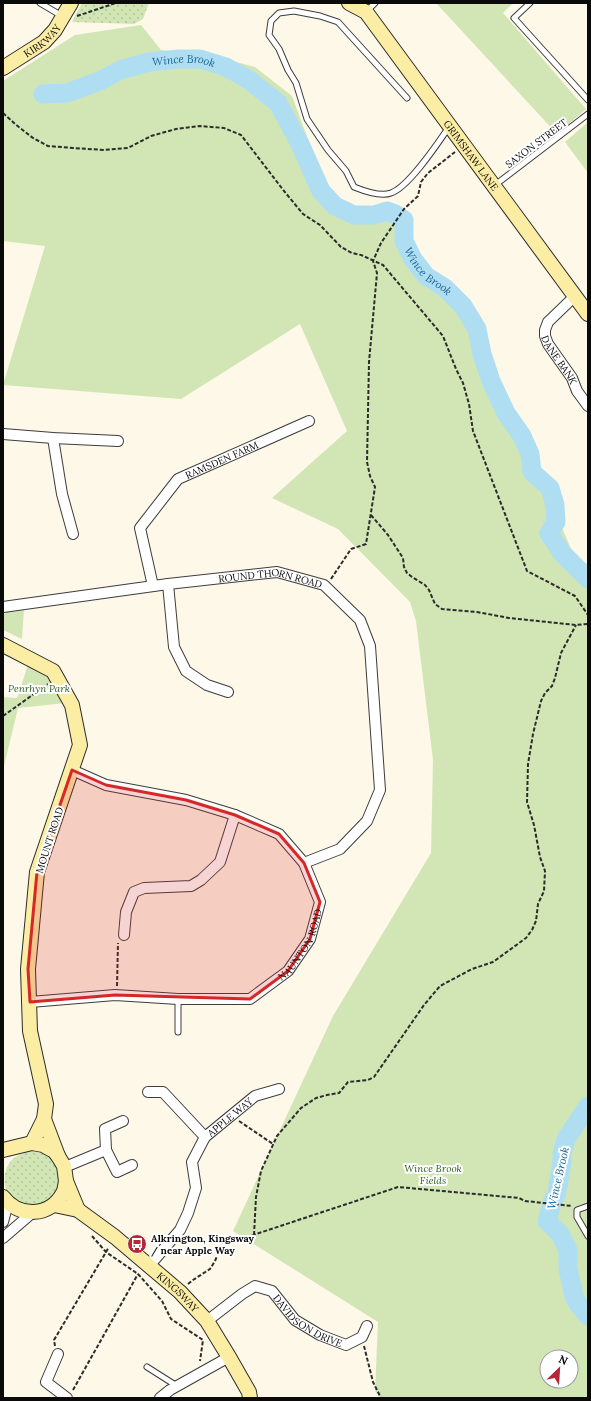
<svg xmlns="http://www.w3.org/2000/svg" width="591" height="1401" viewBox="0 0 591 1401" font-family="Lora,serif">
  <style>
    .grass { fill: url(#grass-dots) }
    .park { fill: #d1e6b4; fill-rule: evenodd }
    .lines { fill: none; stroke-linecap: round; stroke-linejoin: round }
    .river { stroke: #afdef3; stroke-width: 19 }
    .lane-casing { stroke: #3d3d3d; stroke-width: 7 }
    .street-casing { stroke: #3d3d3d; stroke-width: 12 }
    .secondary-casing { stroke: #2c2c2c; stroke-width: 16 }
    .path { stroke: #2c2c2c; stroke-width: 2; stroke-dasharray: 4 2; stroke-linecap: butt }
    .lane { stroke: #fff; stroke-width: 5 }
    .street { stroke: #fff; stroke-width: 10 }
    .secondary { stroke: #fceda5; stroke-width: 14 }
    .marked { fill: #d62828; fill-opacity: 0.2; stroke: #d62828; stroke-width: 3; stroke-linejoin: round }
    .labels { text-anchor: middle; stroke-width: 4; stroke-linejoin: round; paint-order: stroke }
    .street-label { font-size: 10px; fill: #0a0a0a; stroke: #fff }
    .park-label { font-size: 10px; font-style: italic; fill: #2f5e1e; stroke: #fff }
    .poi-label { font-size: 10px; font-weight: bold; fill: #0a0a0a; stroke: #fff; text-anchor: start }
    .water-label { font-size: 11px; font-style: italic; fill: #196795; stroke: #fff }
  </style>
  <defs>
    <pattern id="grass-dots" width="8" height="8" patternUnits="userSpaceOnUse"><rect width="8" height="8" fill="#d1e6b4"/><path d="M2 2h.1M6 6h.1" fill="none" stroke="#b2c499" stroke-width="1.8" stroke-linecap="round"/></pattern>
  </defs>
  <rect width="100%" height="100%" fill="#fef8e8"/>
  <!-- grass -->
  <path class="grass" d="M 82,3 L 149,3 L 143,19 L 134,24 L 72,22 Z
    M 31,1151 C 45,1152 61,1160 62,1177 C 62,1183 57,1192 55,1198 L 35,1208 C 29,1206 19,1205 14,1201 C 2,1192 2,1171 11,1161 C 16,1155 23,1153 31,1151 Z"/>
  <!-- park -->
  <path class="park" d="M 436,3 L 513,3 L 503,13 L 586,109 L 557,134 Z
    M 141,25 L 161,50 L 210,55 L 255,67 L 292,96 L 322,177 L 340,205 L 372,211 L 396,208 L 411,222 L 412,248 L 431,272 L 460,292 L 476,319 L 493,372 L 509,412 L 525,435 L 534,457 L 535,471 L 554,488 L 559,506 L 560,523 L 574,556 L 588,571 L 588,1398 L 380,1398 L 375,1391 L 378,1322 L 233,1231 L 333,1016 L 431,853 L 433,760 L 416,621 L 410,602 L 338,529 L 272,498 L 347,431 L 300,324 L 181,399 L 3,385 L 45,246 L 3,241 L 3,81 L 75,35 ZM 547,1357 L 571,1357 L 571,1381 L 547,1381 Z
    M 588,122 L 588,173 L 565,142 Z
    M 24,608 L 22,639 L 3,630 L 3,616 L 6,612 Z
    M 29,662 L 51,673 L 66,703 L 18,708 L 3,770 L 3,697 L 17,698 Z"/>
  <g class="lines">
    <!-- river -->
    <g class="river">
      <path id="s1" d="M 43,94 L 67,93 L 102,80 L 120,70 L 149,62 L 179,59 L 200,59 L 226,67 L 249,80 L 278,103 L 300,144 L 321,191 L 335,206 L 354,215 L 374,215 L 387,211 L 395,214 L 404,220 L 404,241 L 413,259 L 426,276 L 445,288 L 463,306 L 477,329 L 482,354 L 491,381 L 506,413 L 522,436 L 530,454 L 532,472 L 550,488 L 555,505 L 556,522 L 549,533 L 562,553 L 588,579"/>
      <path d="M 588,1106 L 566,1139 L 562,1153 L 562,1161 L 557,1192 L 552,1203 L 547,1221 L 560,1234 L 568,1250 L 568,1269 L 574,1296 L 578,1304 L 588,1316"/>
    </g>
    <!-- lane casing -->
    <g class="lane-casing">
      <path id="lane" d="M 40,3 L 62,16
        M 530,3 L 514,18 L 588,100
        M 367,11 L 375,3
        M 407,98 L 338,22 L 320,16 L 294,11 L 279,13 L 271,21 L 269,35 L 279,49 L 288,70 L 296,83 L 307,119 L 328,150 L 346,171 L 354,187 C 364,191 381,197 391,193 C 409,187 438,143 449,127
        M 495,185 L 588,114
        M 178,999 L 178,1032
        M 588,1206 L 577,1210 L 577,1217 L 588,1236
        M 147,1367 L 177,1386"/>
    </g>
    <!-- street casing -->
    <g class="street-casing">
      <g id="street">
        <path id="s2" d="M 575,296 L 548,322 L 545,330 L 545,336 L 548,344 L 572,378 L 577,391 L 588,406"/>
        <path d="M 3,434 L 53,438 L 118,441"/>
        <path d="M 53,438 L 62,494 L 73,534"/>
        <path d="M 168,584 L 174,647 L 186,671 L 207,685 L 228,692"/>
        <path id="s3" d="M 153,586 L 140,528 L 178,479 L 309,421"/>
        <path id="s4" d="M 3,607 L 168,584 L 277,572 L 324,585 L 360,620 L 370,646 L 380,790 L 367,821 L 340,849 L 304,863"/>
        <path d="M 124,935 L 126,912 L 134,892 L 144,888 L 191,886 L 201,880 L 220,862 L 235,815"/>
        <path id="s5" d="M 30,1002 L 115,995 L 178,999 L 250,999 L 288,971 L 310,939 L 320,902 L 304,863 L 279,834 L 235,815 L 186,800 L 106,785 L 72,770"/>
        <path d="M 148,1092 L 163,1092 L 205,1137"/>
        <path d="M 123,1121 L 105,1129 L 106,1150 L 117,1172 L 132,1165"/>
        <path d="M 65,1167 L 106,1150"/>
        <path d="M 3,1222 L 8,1203"/>
        <path d="M 3,1238 L 32,1213"/>
        <path id="s6" d="M 149,1266 L 180,1230 L 188,1213 L 196,1188 L 192,1162 L 205,1137 L 255,1096 L 279,1089"/>
        <path id="s7" d="M 207,1321 L 242,1294 L 255,1286 L 272,1291 L 295,1320 L 320,1335 L 346,1345 L 362,1337 L 367,1326"/>
        <path d="M 58,1354 L 46,1382 L 67,1398"/>
        <path d="M 160,1398 L 170,1390 L 229,1357"/>
      </g>
    </g>
    <!-- secondary casing -->
    <g class="secondary-casing">
      <g id="secondary">
        <path id="s8" d="M 349,3 L 366,12 L 588,314"/>
        <path id="s9" d="M 3,68 L 44,42 L 55,30 L 71,3"/>
        <path d="M 3,645 L 53,671 L 72,705 L 80,745 L 37,872 L 28,969 L 30,1031 L 46,1104 L 44,1119 L 32,1143"/>
        <path d="M 44,1119 L 58,1156"/>
        <path d="M 3,1150 L 32,1143 L 43,1145 L 54,1151 L 58,1156 L 64,1166 L 66,1181 L 78,1210"/>
        <path d="M 3,1197 C 19,1218 50,1217 63,1193 C 65,1190 65,1185 66,1181"/>
        <path id="s10" d="M 54,1205 L 78,1210 L 115,1237 L 180,1292 L 207,1321 L 229,1357 L 249,1392 L 250,1398"/>
      </g>
    </g>
    <!-- path -->
    <path class="path" d="M 77,16 L 116,3
      M 3,113 L 15,124 L 33,138 L 48,146 L 73,148 L 104,150 L 128,148 L 151,136 L 176,129 L 200,126 L 224,128 L 241,135 L 284,191 L 303,214 L 320,225 L 341,247 L 352,253 L 361,255 L 383,265 L 443,336 L 456,369 L 463,383 L 469,404 L 473,431 L 527,571 L 575,596 L 588,615
      M 371,515 L 388,535 L 403,558 L 404,567 L 407,573 L 412,577 L 425,585 L 429,590 L 435,604 L 442,609 L 477,612 L 509,618 L 538,621 L 576,625 L 588,624
      M 331,579 L 351,549 L 366,544 L 375,487 L 370,476 L 367,462 L 369,362 L 377,273 L 373,261 L 381,243 L 404,209 L 418,196 L 421,182 L 428,173 L 455,152
      M 3,716 L 48,684
      M 117,986 L 118,943
      M 239,1121 L 273,1144
      M 254,1235 L 256,1197 L 261,1171 L 277,1136 L 301,1108 L 316,1098 L 327,1095 L 339,1093 L 348,1082 L 368,1080 L 374,1077 L 424,1005 L 440,986 L 472,969 L 493,962 L 526,938 L 532,930 L 536,921 L 538,904 L 544,891 L 545,871 L 540,857 L 534,825 L 527,802 L 528,764 L 533,734 L 541,701 L 545,693 L 552,686 L 555,678 L 561,653 L 576,625
      M 92,1236 L 106,1252 L 138,1274 L 162,1301 L 171,1319 L 203,1340 L 200,1361
      M 188,1284 L 193,1280 L 210,1269 L 215,1261 L 220,1249 L 229,1243 L 398,1187 L 519,1198 L 525,1201 L 572,1206
      M 55,1346 L 54,1340 L 109,1247
      M 364,1346 L 373,1382 L 381,1398
      M 73,1390 L 138,1274"/>
    <!-- lane -->
    <use href="#lane" class="lane"/>
    <!-- street -->
    <use href="#street" class="street"/>
    <!-- secondary -->
    <use href="#secondary" class="secondary"/>
  </g>
  <!-- marked area -->
  <path class="marked" d="M 72,770 L 106,785 L 186,800 L 235,815 L 279,834 L 304,863 L 320,902 L 310,939 L 288,971 L 250,999 L 115,995 L 30,1002 L 28,969 L 37,872 Z"/>
  <!-- icons -->
  <defs>
    <g id="bus-disc" transform="scale(1)"><circle r="9.5" fill="#b42837" stroke="#fff"/><path d="M-5-6H5V4H4V6H2V4H-2V6H-4V4H-5ZM-3.5-4V0h7V-4ZM-3.5 1.2v1.5H-2V1.2ZM2 1.2v1.5H3.5V1.2Z" fill="#fff"/></g>
  </defs>
  <g fill-rule="evenodd">
    <use href="#bus-disc" x="137" y="1244"/>
  </g>
  <g class="labels">
    <!-- street labels -->
    <g class="street-label">
      <text dy="4" stroke="none"><textPath href="#s9" startOffset="48">KIRKWAY</textPath></text>
      <text transform="translate(536 143) rotate(-37)" y="4">SAXON STREET</text>
      <text dy="4" stroke="none"><textPath href="#s8" startOffset="197">GRIMSHAW LANE</textPath></text>
      <text dy="4" stroke="none"><textPath href="#s2" startOffset="80">DANE BANK</textPath></text>
      <text dy="4" stroke="none"><textPath href="#s3" startOffset="169">RAMSDEN FARM</textPath></text>
      <text dy="4" stroke="none"><textPath href="#s4" startOffset="270">ROUND THORN ROAD</textPath></text>
      <text transform="translate(49 840) rotate(-72)" y="4">MOUNT ROAD</text>
      <text dy="4" stroke="none"><textPath href="#s5" startOffset="297">NAUNTON ROAD</textPath></text>
      <text dy="4" stroke="none"><textPath href="#s6" startOffset="179">APPLE WAY</textPath></text>
      <text dy="4" stroke="none"><textPath href="#s10" startOffset="154">KINGSWAY</textPath></text>
      <text dy="4" stroke="none"><textPath href="#s7" startOffset="125">DAVIDSON DRIVE</textPath></text>
    </g>
    <!-- park labels -->
    <g class="park-label">
      <text x="39" y="692">Penrhyn Park</text>
      <text x="433" y="1172">Wince Brook<tspan x="433" dy="12">Fields</tspan></text>
    </g>
    <!-- poi labels -->
    <g class="poi-label">
      <text x="151" y="1242">Alkrington, Kingsway<tspan x="151" dy="12">/ near Apple Way</tspan></text>
    </g>
    <!-- water labels -->
    <g class="water-label">
      <text dy="4" stroke="none"><textPath href="#s1" startOffset="147">Wince Brook</textPath></text>
      <text dy="4" stroke="none"><textPath href="#s1" startOffset="507">Wince Brook</textPath></text>
      <text transform="translate(558 1178) rotate(-77)" y="4">Wince Brook</text>
    </g>
  </g>
  <!-- border -->
  <rect width="591" height="1401" fill="none" stroke="#0a0a0a" stroke-width="8"/>
  <!-- north arrow -->
  <g transform="translate(559 1369) rotate(25)"><circle r="19" fill="#ffffff" stroke="#9d9d9d"/>
  <path d="M0-3L7 15L0 10L-7 15Z" fill="#b42837"/>
  <text y="-6" font-size="11" font-weight="bold" text-anchor="middle" fill="#0a0a0a">N</text>
  </g>
</svg>
